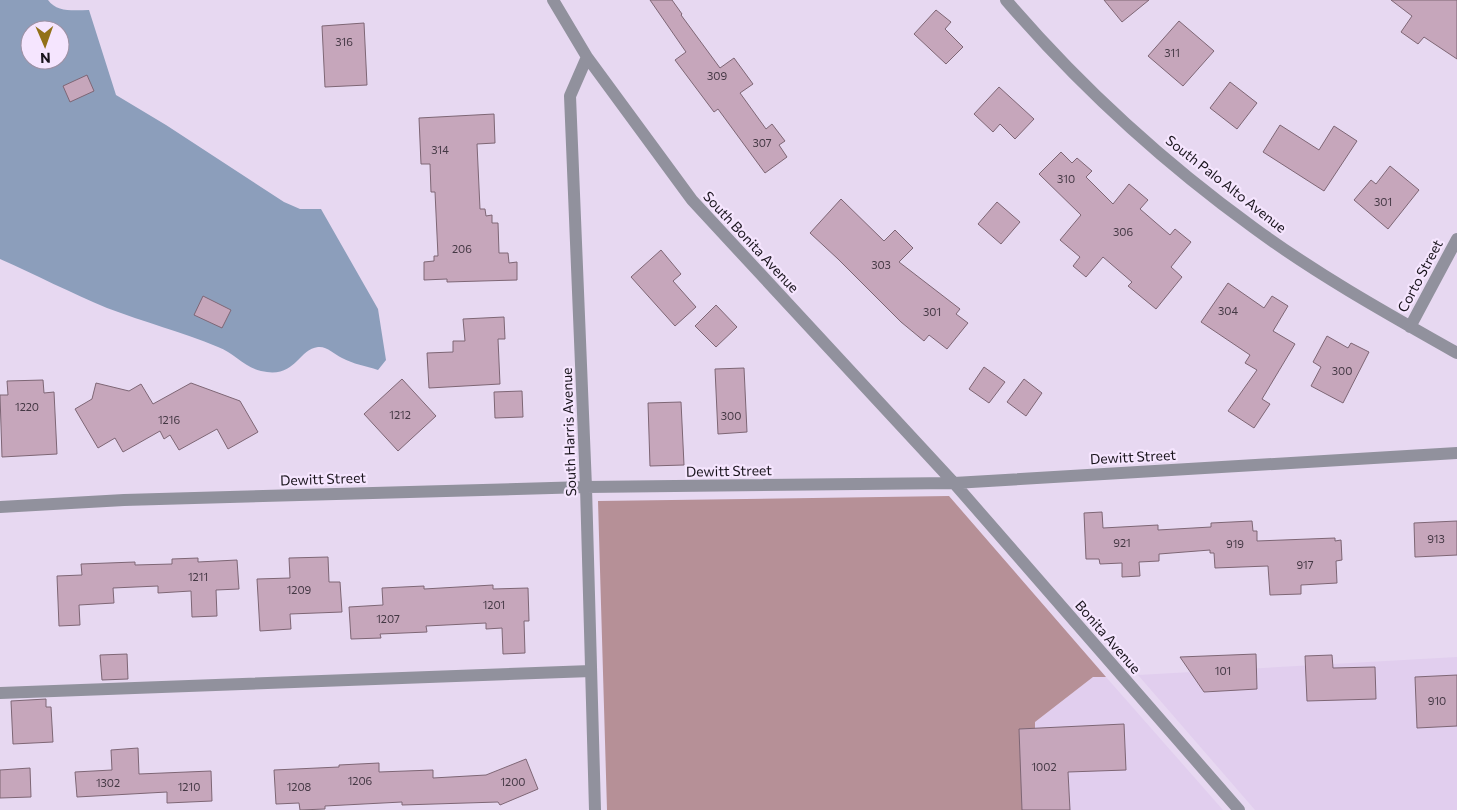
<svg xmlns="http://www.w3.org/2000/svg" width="1457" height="810" viewBox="0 0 1457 810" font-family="Commissioner,sans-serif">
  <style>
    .built { fill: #e1ceee }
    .forest { fill: #b69097 }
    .water { fill: #8c9ebb; fill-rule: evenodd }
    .building { fill: #c6a6bb; stroke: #7e6675 }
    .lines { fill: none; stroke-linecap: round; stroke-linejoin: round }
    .street { stroke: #91919d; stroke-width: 12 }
    .labels { text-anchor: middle; stroke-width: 4.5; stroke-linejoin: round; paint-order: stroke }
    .number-label { font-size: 11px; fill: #443844 }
    .street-label { font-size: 14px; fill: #19141c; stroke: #f5e5fe }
  </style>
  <rect width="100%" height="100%" fill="#e7d8f1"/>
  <!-- built -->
  <path class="built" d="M 1457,657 L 1457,810 L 1255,810 L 1138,675 Z
    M 1093,677 L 1106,677 L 1223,810 L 1035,810 L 1035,722 Z"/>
  <!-- forest -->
  <path class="forest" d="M 949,496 L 1106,677 L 1093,677 L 1035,722 L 1035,810 L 607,810 L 598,501 Z"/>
  <!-- water -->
  <path class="water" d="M 0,0 L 48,0 C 57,13 75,10 89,10 L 116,95 L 166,125 L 284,202 L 300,209 L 321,209 L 378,309 L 386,360 L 378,370 C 366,366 353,364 342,358 C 334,354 327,346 318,347 C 297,350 296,379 261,371 C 244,367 234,353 218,347 C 182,332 144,322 107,308 C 71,293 36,275 0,259 ZM 30,30 L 60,30 L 60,60 L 30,60 Z"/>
  <!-- building -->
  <path class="building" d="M 650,0 L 672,0 L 682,14 L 681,15 L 720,68 L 734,58 L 753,84 L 740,93 L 766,129 L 772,124 L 785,141 L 779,145 L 787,157 L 765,173 L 718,109 L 714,112 L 675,60 L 686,52 Z
    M 1104,0 L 1149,0 L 1122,22 Z
    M 1391,0 L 1457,0 L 1457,59 L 1424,37 L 1418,44 L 1401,32 L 1412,16 Z
    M 936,10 L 951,22 L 945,29 L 963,47 L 946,64 L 914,34 Z
    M 1179,21 L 1214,51 L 1183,86 L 1148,56 Z
    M 364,23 L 367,85 L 325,87 L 322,26 Z
    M 87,75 L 94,91 L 70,102 L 63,86 Z
    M 1230,82 L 1257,103 L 1237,129 L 1210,108 Z
    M 999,87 L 1034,119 L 1015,139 L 1000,124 L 993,132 L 974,114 Z
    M 494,114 L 495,143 L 477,144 L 480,209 L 485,209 L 486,216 L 492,215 L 492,223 L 498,223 L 499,253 L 508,253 L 509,263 L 517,262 L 517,280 L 447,282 L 447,279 L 424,280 L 424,262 L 434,261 L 434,256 L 438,256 L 435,192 L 431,192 L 430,164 L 421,164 L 419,118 Z
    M 1280,125 L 1319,150 L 1334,126 L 1357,141 L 1324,191 L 1263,152 Z
    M 1061,152 L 1072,163 L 1077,158 L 1092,171 L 1086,177 L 1113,204 L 1129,184 L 1148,200 L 1140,209 L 1170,235 L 1175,229 L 1191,242 L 1171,267 L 1182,277 L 1156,309 L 1128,286 L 1132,282 L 1103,257 L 1086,277 L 1073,266 L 1080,257 L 1060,240 L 1081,215 L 1039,174 Z
    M 1390,166 L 1419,190 L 1388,229 L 1354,200 L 1371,180 L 1376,184 Z
    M 841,199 L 884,241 L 895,230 L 913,248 L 899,262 L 960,309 L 956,314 L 968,323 L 947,349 L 929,335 L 924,341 L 901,322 L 838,259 L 810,233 Z
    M 997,202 L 1020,222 L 1001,244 L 978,224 Z
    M 661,250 L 681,274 L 673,281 L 696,307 L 675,326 L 631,277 Z
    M 1228,283 L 1264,308 L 1272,296 L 1288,306 L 1273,331 L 1295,344 L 1262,399 L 1270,404 L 1254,428 L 1228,411 L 1257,370 L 1245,363 L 1250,355 L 1201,322 Z
    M 203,296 L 231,310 L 222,328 L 194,315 Z
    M 716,305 L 737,327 L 716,347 L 695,326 Z
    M 504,317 L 505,339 L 498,339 L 500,384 L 429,388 L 427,353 L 453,352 L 453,341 L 465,341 L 463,319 Z
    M 1327,336 L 1348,348 L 1351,343 L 1369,352 L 1343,403 L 1311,386 L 1321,367 L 1313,362 Z
    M 984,367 L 1005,382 L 989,403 L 969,389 Z
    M 744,368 L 747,432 L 718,434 L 715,369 Z
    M 402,379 L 436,416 L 398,451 L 364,414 Z
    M 1024,379 L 1042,393 L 1026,416 L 1007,402 Z
    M 43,380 L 44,393 L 54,392 L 57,454 L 2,457 L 0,395 L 8,395 L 7,381 Z
    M 96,383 L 129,391 L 141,384 L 153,404 L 191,383 L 240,401 L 258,432 L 228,449 L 217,429 L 179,450 L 170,435 L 164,439 L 160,431 L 123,452 L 115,438 L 98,448 L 75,409 L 92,399 Z
    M 522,391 L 523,417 L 495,418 L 494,392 Z
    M 681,402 L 684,465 L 650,466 L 648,403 Z
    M 1102,512 L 1103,528 L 1158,525 L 1158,530 L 1211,527 L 1211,523 L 1252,521 L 1253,531 L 1257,531 L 1257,541 L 1335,538 L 1335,541 L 1341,540 L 1342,560 L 1336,561 L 1337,583 L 1301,585 L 1301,594 L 1270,595 L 1268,566 L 1215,568 L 1214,553 L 1210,553 L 1210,550 L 1159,554 L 1159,561 L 1139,562 L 1140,576 L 1122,577 L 1122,563 L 1100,564 L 1099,559 L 1086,559 L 1084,513 Z
    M 1457,521 L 1457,555 L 1415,557 L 1414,523 Z
    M 328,557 L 329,582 L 340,582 L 342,612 L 290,614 L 291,629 L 260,631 L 257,579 L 290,578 L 289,558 Z
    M 198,558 L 198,562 L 237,560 L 239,589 L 216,590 L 217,616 L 192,617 L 191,591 L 158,593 L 158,586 L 113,588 L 114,603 L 79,605 L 80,625 L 59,626 L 57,576 L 82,575 L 81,564 L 135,562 L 135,565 L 172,564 L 172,559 Z
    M 493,585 L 493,589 L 528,588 L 529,621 L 524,621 L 525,653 L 503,654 L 502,628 L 486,629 L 486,623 L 426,626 L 427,632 L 380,634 L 381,638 L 351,639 L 349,607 L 383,605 L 382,588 L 424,586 L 424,589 Z
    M 127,654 L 128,679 L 102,680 L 100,655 Z
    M 1256,654 L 1257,689 L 1204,692 L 1180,657 Z
    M 1332,655 L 1333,668 L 1375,667 L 1376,699 L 1307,701 L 1305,656 Z
    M 1457,675 L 1457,726 L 1417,728 L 1415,677 Z
    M 46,699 L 46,707 L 51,707 L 53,742 L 13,744 L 11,701 Z
    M 1124,724 L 1126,770 L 1068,772 L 1070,810 L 1022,810 L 1019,729 Z
    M 138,748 L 139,774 L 211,771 L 212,801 L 167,803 L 167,792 L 77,797 L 75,772 L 112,770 L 111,750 Z
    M 526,759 L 538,789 L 500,805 L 498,802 L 402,805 L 402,802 L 325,806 L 325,809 L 300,810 L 299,803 L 276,804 L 274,770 L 339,767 L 339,765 L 379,763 L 379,772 L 433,770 L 433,778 L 486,775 Z
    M 30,768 L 31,797 L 0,798 L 0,770 Z"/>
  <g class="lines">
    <!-- street -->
    <path class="street" d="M 553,0 L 587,57 L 692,200 L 954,483 L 1239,810
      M 1006,0 C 1079,85 1163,162 1254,228 C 1318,275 1388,314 1457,353
      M 587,57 L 570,96 L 586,487 L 595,810
      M 1410,327 L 1457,239
      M 0,507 L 124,500 L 586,487 L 954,483 L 1457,453
      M 0,693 L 591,671"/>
  </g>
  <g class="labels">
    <!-- number labels -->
    <g class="number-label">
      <text x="344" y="46">316</text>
      <text x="1172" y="57">311</text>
      <text x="717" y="80">309</text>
      <text x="762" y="147">307</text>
      <text x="440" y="154">314</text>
      <text x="1066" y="183">310</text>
      <text x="1383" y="206">301</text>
      <text x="1123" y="236">306</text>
      <text x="462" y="253">206</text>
      <text x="881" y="269">303</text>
      <text x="1228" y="315">304</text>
      <text x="932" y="316">301</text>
      <text x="1342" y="375">300</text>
      <text x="27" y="411">1220</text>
      <text x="400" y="419">1212</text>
      <text x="731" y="420">300</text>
      <text x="169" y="424">1216</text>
      <text x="1436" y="543">913</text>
      <text x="1122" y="547">921</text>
      <text x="1235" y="548">919</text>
      <text x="1305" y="569">917</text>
      <text x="198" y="581">1211</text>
      <text x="299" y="594">1209</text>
      <text x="494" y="609">1201</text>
      <text x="388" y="623">1207</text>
      <text x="1223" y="675">101</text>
      <text x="1437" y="705">910</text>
      <text x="1044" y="771">1002</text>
      <text x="360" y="785">1206</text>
      <text x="513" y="786">1200</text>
      <text x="108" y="787">1302</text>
      <text x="189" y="791">1210</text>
      <text x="299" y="791">1208</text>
    </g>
    <!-- street labels -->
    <g class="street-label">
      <text transform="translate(1226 184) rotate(38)" y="5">South Palo Alto Avenue</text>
      <text transform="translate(751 242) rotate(47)" y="5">South Bonita Avenue</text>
      <text transform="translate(1420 276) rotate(-62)" y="5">Corto Street</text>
      <text transform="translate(569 432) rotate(-92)" y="5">South Harris Avenue</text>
      <text transform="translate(1133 457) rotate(-3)" y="5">Dewitt Street</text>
      <text transform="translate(729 471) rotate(-1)" y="5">Dewitt Street</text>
      <text transform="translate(323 479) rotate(-2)" y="5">Dewitt Street</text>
      <text transform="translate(1108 637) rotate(49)" y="5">Bonita Avenue</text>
    </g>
  </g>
  <!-- north arrow -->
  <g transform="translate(45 45) rotate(178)"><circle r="24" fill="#f5e5fe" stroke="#9d91a4"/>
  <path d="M0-4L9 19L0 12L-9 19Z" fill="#927118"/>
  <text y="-8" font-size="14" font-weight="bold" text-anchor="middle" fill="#19141c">N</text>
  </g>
</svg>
